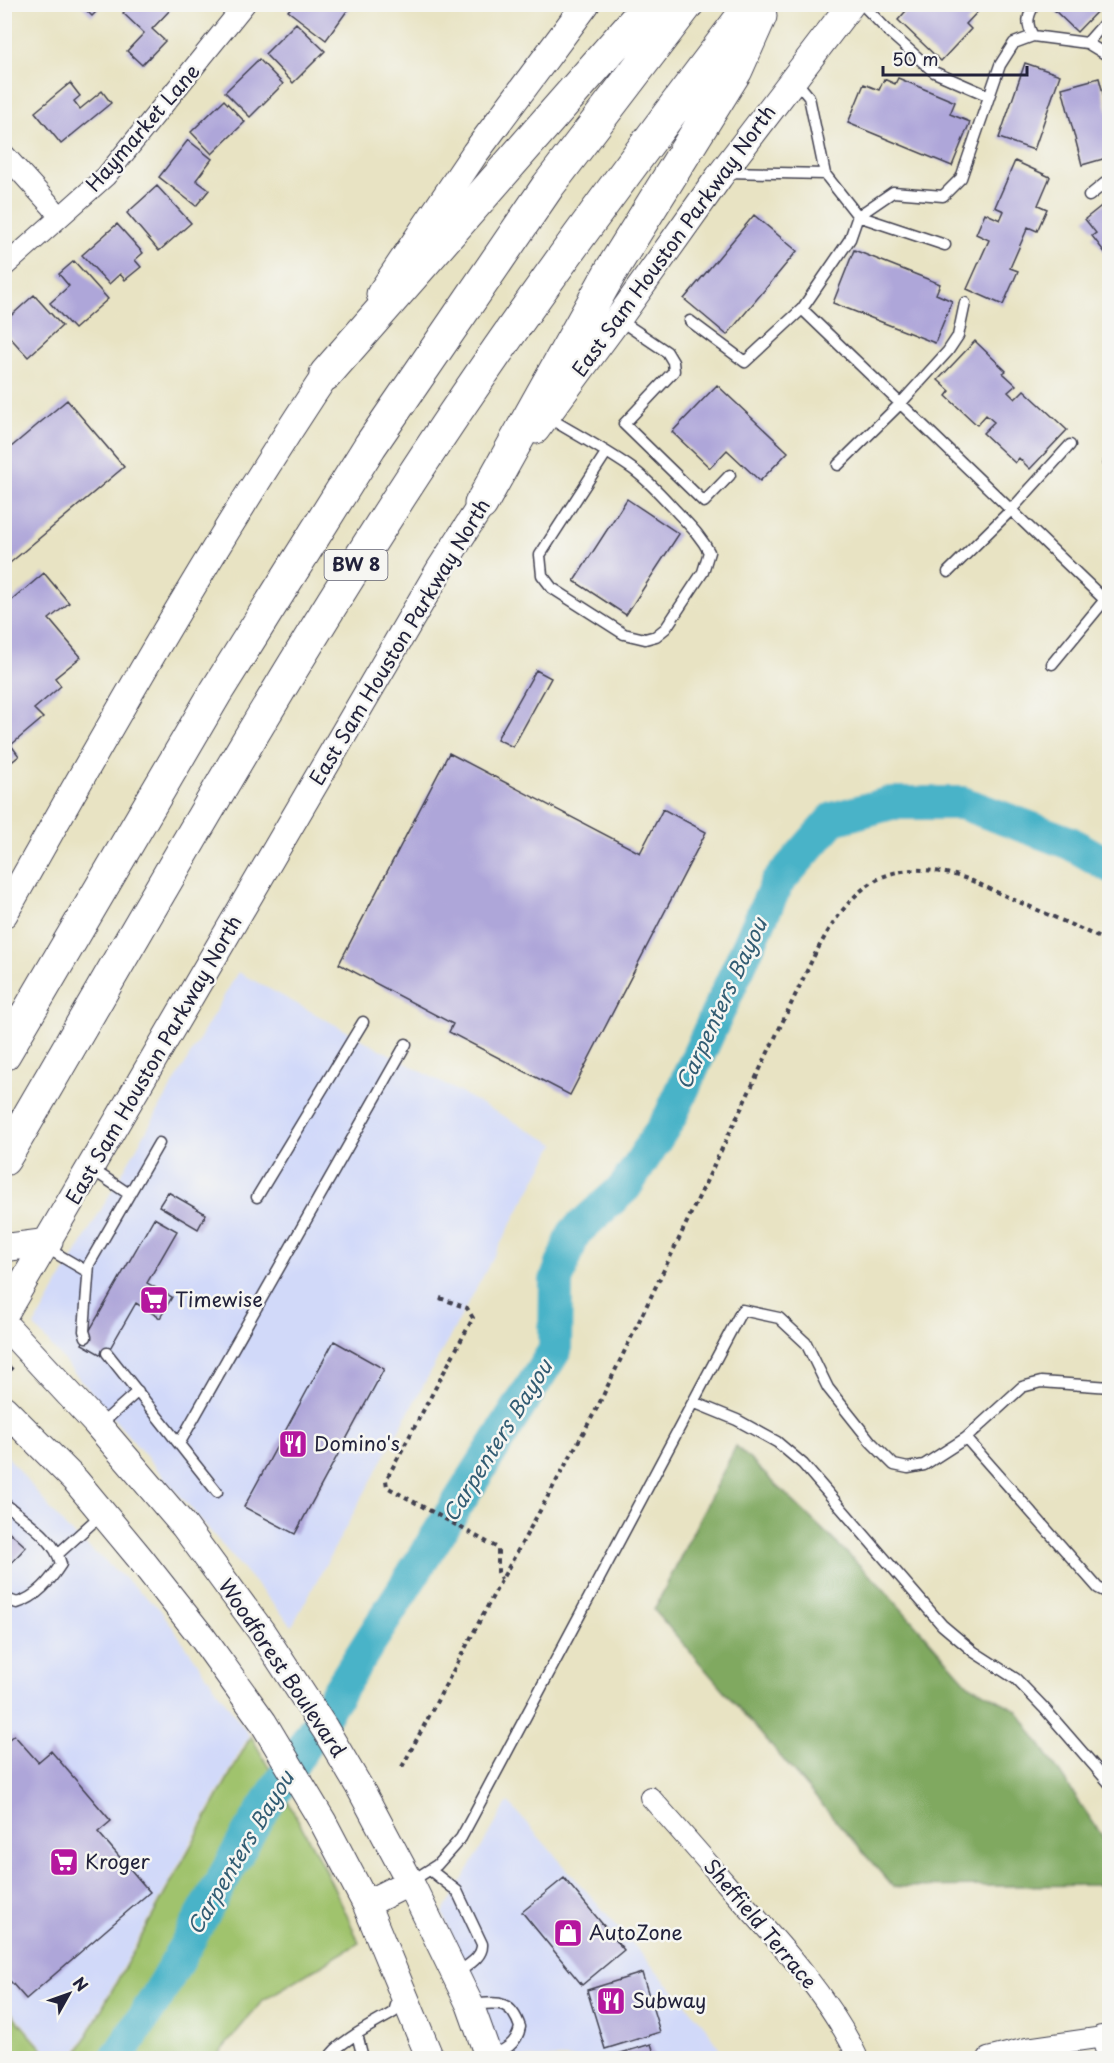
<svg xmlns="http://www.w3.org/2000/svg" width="1114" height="2063" viewBox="0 0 1114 2063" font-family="'Playpen Sans',sans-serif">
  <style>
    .built { fill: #d1d9f9 }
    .green { fill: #a0c36d; stroke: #617254; stroke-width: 1.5 }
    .forest { fill: #80a960; stroke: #51664e; stroke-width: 1.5 }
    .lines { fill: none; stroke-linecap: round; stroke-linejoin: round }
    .stream { stroke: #4ab3c8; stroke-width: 6 }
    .river { stroke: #4ab3c8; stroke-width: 34 }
    .building { fill: #aea6d9 }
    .service-casing { stroke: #403f4f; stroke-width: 13 }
    .minor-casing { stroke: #403f4f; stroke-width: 22 }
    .secondary-casing { stroke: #403f4f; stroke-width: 29 }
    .motorway-casing { stroke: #403f4f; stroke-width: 35 }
    .path { stroke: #403f4f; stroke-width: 4; stroke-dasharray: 4.5 4.5; stroke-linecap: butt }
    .service { stroke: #fff; stroke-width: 10 }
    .minor { stroke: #fff; stroke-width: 20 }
    .secondary { stroke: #fff; stroke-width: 27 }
    .motorway { stroke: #fff; stroke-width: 33 }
    .labels { text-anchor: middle; stroke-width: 5; stroke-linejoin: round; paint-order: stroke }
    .shield { fill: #f6f6f2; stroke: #626272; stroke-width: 1.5 }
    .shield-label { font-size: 18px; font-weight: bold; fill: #22223b }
    .street-label { font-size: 20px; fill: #22223b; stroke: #f6f6f2 }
    .poi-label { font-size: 20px; fill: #22223b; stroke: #f6f6f2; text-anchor: start }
    .water-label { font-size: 21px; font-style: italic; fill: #325c73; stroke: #f6f6f2 }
  </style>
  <rect width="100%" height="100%" fill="#f6f6f2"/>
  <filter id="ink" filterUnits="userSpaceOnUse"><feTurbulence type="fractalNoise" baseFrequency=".0167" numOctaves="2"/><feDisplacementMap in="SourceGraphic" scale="12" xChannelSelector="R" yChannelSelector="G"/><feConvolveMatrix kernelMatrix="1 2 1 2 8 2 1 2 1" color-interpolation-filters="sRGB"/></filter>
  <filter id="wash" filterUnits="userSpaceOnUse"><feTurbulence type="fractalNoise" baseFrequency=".008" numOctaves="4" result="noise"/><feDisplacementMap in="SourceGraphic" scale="24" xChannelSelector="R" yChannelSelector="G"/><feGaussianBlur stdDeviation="1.35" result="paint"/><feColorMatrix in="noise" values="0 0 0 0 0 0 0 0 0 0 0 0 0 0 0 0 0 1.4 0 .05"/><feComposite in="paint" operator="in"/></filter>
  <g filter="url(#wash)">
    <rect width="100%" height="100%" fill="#e8e3c3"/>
    <!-- built -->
    <path class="built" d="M 238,972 L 555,1144 L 292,1626 L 34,1326 Z
      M 4,1452 L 66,1528 L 159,1608 L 249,1735 L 73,2058 L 52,2058 L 5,2003 Z
      M 508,1802 L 705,2026 L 726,2058 L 498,2058 L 490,2032 L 443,1913 Z"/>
    <!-- green -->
    <path class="green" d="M 251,1736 C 289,1804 329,1871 359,1943 L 263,2000 L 215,2058 L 75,2058 Z
      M 4,2006 L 5,2006 L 50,2058 L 5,2058 Z"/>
    <!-- forest -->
    <path class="forest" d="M 736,1446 L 881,1586 L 968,1684 L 1017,1710 L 1109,1846 L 1109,1885 L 893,1887 L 654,1610 Z"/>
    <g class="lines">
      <!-- stream -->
      <path class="stream" d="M 4,2058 L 5,2058"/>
      <!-- river -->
      <path class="river" d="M 117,2058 L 157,1997 L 248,1834 L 555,1350 L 556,1281 L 574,1233 L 625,1187 L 670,1117 L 777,883 L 833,819 L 891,803 L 962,803 L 1070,843 L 1110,866"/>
    </g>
    <g id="blocks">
      <!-- building -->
      <path class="building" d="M 80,4 L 104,4 L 92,16 Z
        M 131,4 L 167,4 L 171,9 L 152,29 L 165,41 L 142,65 L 127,51 L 144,33 L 123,13 Z
        M 294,4 L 352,4 L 326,40 L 288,11 Z
        M 912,4 L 985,4 L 966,24 L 971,29 L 941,61 L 898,20 Z
        M 1051,4 L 1104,4 L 1077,32 L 1050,6 Z
        M 296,23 L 325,51 L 293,83 L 265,54 Z
        M 259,59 L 283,84 L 250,117 L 225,92 Z
        M 1025,63 L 1060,75 L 1034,150 L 999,138 Z
        M 898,78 L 955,102 L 950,114 L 970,122 L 952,166 L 848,123 L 864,84 L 879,90 L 884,79 L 895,84 Z
        M 1099,78 L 1110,119 L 1110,157 L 1082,165 L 1062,88 Z
        M 70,83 L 80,96 L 74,101 L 80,109 L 102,91 L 111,103 L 61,144 L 35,112 Z
        M 224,100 L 245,122 L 212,154 L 191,132 Z
        M 188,140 L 212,159 L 196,180 L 209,190 L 196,206 L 159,177 Z
        M 1015,161 L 1050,177 L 1038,205 L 1047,209 L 1037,231 L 1028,227 L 1010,268 L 1018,271 L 1003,305 L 967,289 L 989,240 L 976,234 L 985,213 L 1000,220 L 1004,211 L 995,207 Z
        M 157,186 L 191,223 L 159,251 L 127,213 Z
        M 1110,199 L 1110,259 L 1092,236 L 1096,233 L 1085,219 Z
        M 754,215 L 797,251 L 727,335 L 684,299 Z
        M 117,224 L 143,253 L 135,260 L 141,267 L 125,280 L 120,274 L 109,284 L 82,255 Z
        M 854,250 L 940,284 L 936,294 L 952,301 L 935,343 L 833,303 Z
        M 74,261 L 108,299 L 74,329 L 50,303 L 69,286 L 59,274 Z
        M 34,295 L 62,326 L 28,357 L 4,331 L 4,322 Z
        M 975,341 L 1006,371 L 1003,373 L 1016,385 L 1008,392 L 1015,399 L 1024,390 L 1067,430 L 1030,469 L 1019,458 L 1015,463 L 983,433 L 994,422 L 986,415 L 977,425 L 946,396 L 950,391 L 938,380 Z
        M 717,385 L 788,452 L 760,481 L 727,450 L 710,468 L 672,432 Z
        M 67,400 L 124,467 L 4,568 L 4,453 Z
        M 627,499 L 679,534 L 626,615 L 574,581 Z
        M 44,573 L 69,603 L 49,619 L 81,657 L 55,678 L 61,686 L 34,709 L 43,718 L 11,745 L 19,756 L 4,768 L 4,607 Z
        M 536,670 L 551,678 L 513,747 L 497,739 Z
        M 449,753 L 640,853 L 663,809 L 706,832 L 570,1095 L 449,1032 L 453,1024 L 339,964 Z
        M 168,1192 L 206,1214 L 198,1229 L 159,1206 Z
        M 154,1218 L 177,1231 L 147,1283 L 172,1297 L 160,1318 L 136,1303 L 105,1357 L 82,1344 Z
        M 334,1341 L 384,1369 L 295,1534 L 244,1507 Z
        M 4,1527 L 26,1547 L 11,1563 L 8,1561 L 4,1565 Z
        M 14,1735 L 38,1762 L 51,1751 L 111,1821 L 98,1832 L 150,1892 L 26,1999 L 4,1974 L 4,1743 Z
        M 564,1878 L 624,1950 L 582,1985 L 522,1912 Z
        M 642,1973 L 660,2032 L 605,2049 L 587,1990 Z
        M 651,2044 L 656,2058 L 611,2058 L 611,2056 Z"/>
    </g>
  </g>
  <g filter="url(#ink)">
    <use href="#blocks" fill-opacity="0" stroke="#403f4f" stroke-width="1.5"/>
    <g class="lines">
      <!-- service casing -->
      <g class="service-casing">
        <path id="service" d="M 862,4 L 889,32 L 934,72 L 989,96
          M 1033,36 C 1026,24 1027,16 1035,4
          M 1087,43 L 1110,17
          M 1110,57 L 1087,43 L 1033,36 L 1014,43 L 1000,65 L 961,178 L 943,196 L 893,192 L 858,216 L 850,239 L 802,309 L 1110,605
          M 794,79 L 809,97 L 825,174 L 858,216 L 945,245
          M 726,172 L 825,174
          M 1089,196 L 1110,179
          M 618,319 L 667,352 L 673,362 L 674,371 L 624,424 L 704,502 L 730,475
          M 690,321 L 745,362 L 802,309
          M 546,416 C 575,434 606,450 634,470 C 650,482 663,497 677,512 C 689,525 701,536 709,552 L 703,572 L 666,628 L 656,636 L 645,639 L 624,634 L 552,588 L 542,575 L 540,555 L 606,453
          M 1108,464 L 1110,466
          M 838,465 L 900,404 L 948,351 L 958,336 L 965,303
          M 948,572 L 1011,510 L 1070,445
          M 1052,664 L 1104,601
          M 90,1168 L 129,1194
          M 257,1197 L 363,1022
          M 45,1247 L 88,1272
          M 86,1337 L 84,1331 L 89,1264 L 159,1143
          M 107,1353 L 217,1492
          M 693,1402 L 737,1420 L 777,1442 L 803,1464 L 942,1625 L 974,1652 L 1016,1679 L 1044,1708 L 1110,1784
          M 99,1426 L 138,1391
          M 966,1438 L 1098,1588 L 1110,1594
          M 179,1444 L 406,1044
          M 4,1503 C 24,1520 55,1538 61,1564 C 50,1581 37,1597 17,1603 L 4,1598
          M 59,1553 L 102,1514
          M 430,1870 L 457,1891 L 482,1944 C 483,1958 466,1966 456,1974
          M 410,1882 L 437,1865 L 461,1838 L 475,1812 L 742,1310 L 779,1318 L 806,1343 L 828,1388 L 871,1442 L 894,1465 L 908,1468 L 924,1465 L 966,1438 L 1022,1387 L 1041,1382 L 1110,1387
          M 470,2005 C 497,2003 510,1998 520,2027 C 517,2045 503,2051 488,2057
          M 357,2034 L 363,2058
          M 329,2058 C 337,2042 378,2022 394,2012 L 399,1995"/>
      </g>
      <!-- minor casing -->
      <g class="minor-casing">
        <path id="minor" d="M 4,154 L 52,207 L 59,218
          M 4,267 L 106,176 L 245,4
          M 650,1797 C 677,1827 703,1857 729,1887 C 775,1938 829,1995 858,2058
          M 1101,2036 L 1108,2058
          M 988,2058 L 1027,2048 L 1110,2036"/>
      </g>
      <!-- secondary casing -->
      <g class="secondary-casing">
        <path id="secondary" d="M 380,294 L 475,153 L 586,4
          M 536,430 L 618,319 L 719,177 L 851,4
          M 4,914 C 110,725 216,538 337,358
          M 4,1245 L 10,1247 L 49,1242
          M 4,1315 L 440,569 L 493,487
          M 4,1324 L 95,1422 L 184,1526 L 261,1631 L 325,1729 L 361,1790 L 410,1882 L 470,2005 L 489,2058
          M 4,1409 L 76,1481 L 139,1557 L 202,1637 L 263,1722 L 323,1822 L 366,1904 L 430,2058
          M 366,1904 L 410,1882"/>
      </g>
      <!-- motorway casing -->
      <g class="motorway-casing">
        <path id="motorway" d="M 326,374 L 650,4
          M 481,504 L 611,271 L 736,70 L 760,16
          M 4,1054 L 216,692 L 370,446 L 548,186 L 687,4
          M 4,1159 C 138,930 268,698 413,476 C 519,313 635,159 752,4"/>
      </g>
      <!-- path -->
      <path class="path" d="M 440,1298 L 467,1308 L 473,1318 L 386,1480 L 387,1487 L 496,1547 L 498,1549 L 498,1572 L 501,1579
        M 4,1377 L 12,1367
        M 402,1767 L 502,1579 L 597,1408 L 675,1247 L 814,956 C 848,893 880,854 958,876 C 973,880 987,888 1001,894 C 1037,910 1074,925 1110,943"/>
      <!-- service -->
      <use href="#service" class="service"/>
      <!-- minor -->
      <use href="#minor" class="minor"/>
      <!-- secondary -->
      <use href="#secondary" class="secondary"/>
      <!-- motorway -->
      <use href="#motorway" class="motorway"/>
    </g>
  </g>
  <!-- icons -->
  <defs>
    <g id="supermarket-square" transform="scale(1.5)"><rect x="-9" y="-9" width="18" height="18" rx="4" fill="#b5179e" stroke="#f6f6f2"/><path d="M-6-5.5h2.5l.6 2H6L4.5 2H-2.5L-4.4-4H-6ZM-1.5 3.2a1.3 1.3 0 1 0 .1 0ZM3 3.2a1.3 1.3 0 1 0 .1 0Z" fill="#fff"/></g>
    <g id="restaurant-square" transform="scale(1.5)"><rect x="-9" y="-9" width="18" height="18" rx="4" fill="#b5179e" stroke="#f6f6f2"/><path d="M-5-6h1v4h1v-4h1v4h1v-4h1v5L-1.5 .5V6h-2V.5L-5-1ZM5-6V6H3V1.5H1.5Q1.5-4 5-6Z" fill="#fff"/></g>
    <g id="shop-square" transform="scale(1.5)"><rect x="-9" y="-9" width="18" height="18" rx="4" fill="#b5179e" stroke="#f6f6f2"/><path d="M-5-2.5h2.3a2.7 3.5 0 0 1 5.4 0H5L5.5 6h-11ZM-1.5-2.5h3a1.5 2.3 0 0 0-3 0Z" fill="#fff"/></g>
  </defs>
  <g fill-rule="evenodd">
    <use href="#supermarket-square" x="154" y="1300"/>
    <use href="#restaurant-square" x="293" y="1444"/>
    <use href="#supermarket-square" x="64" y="1862"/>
    <use href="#shop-square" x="568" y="1933"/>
    <use href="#restaurant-square" x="611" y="2001"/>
  </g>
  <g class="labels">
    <!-- shield labels -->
    <rect class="shield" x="324.5" y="550" width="63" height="30" rx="4.5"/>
    <g class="shield-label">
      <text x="356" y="571">BW 8</text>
    </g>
    <!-- street labels -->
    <g class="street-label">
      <text transform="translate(143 128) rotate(-49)" y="7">Haymarket Lane</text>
      <text transform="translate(674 241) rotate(-54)" y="7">East Sam Houston Parkway North</text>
      <text transform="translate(400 642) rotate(-59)" y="7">East Sam Houston Parkway North</text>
      <text transform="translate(154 1060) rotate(-60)" y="7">East Sam Houston Parkway North</text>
      <text transform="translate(282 1668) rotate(56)" y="7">Woodforest Boulevard</text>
      <text transform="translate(760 1924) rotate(50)" y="7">Sheffield Terrace</text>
    </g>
    <!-- poi labels -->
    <g class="poi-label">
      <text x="175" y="1307">Timewise</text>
      <text x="314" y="1451">Domino's</text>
      <text x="85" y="1869">Kroger</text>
      <text x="589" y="1940">AutoZone</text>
      <text x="632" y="2008">Subway</text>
    </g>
    <!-- water labels -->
    <g class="water-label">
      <text transform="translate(722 1004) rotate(-65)" y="7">Carpenters Bayou</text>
      <text transform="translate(498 1441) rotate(-58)" y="7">Carpenters Bayou</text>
      <text transform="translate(241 1853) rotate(-59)" y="7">Carpenters Bayou</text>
    </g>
  </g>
  <!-- margin -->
  <rect width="1114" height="2063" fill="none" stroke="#f6f6f2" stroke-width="24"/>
  <!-- north arrow -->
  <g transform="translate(69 1994) rotate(50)" stroke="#f6f6f2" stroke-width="4.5" paint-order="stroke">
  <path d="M0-4.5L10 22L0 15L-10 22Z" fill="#22223b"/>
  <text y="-9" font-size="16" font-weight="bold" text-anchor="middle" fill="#22223b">N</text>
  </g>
  <!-- scale -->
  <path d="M883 66v9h144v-9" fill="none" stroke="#22223b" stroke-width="3"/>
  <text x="892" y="66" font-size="18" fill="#22223b" stroke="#f6f6f2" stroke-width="4.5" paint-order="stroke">50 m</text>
</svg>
